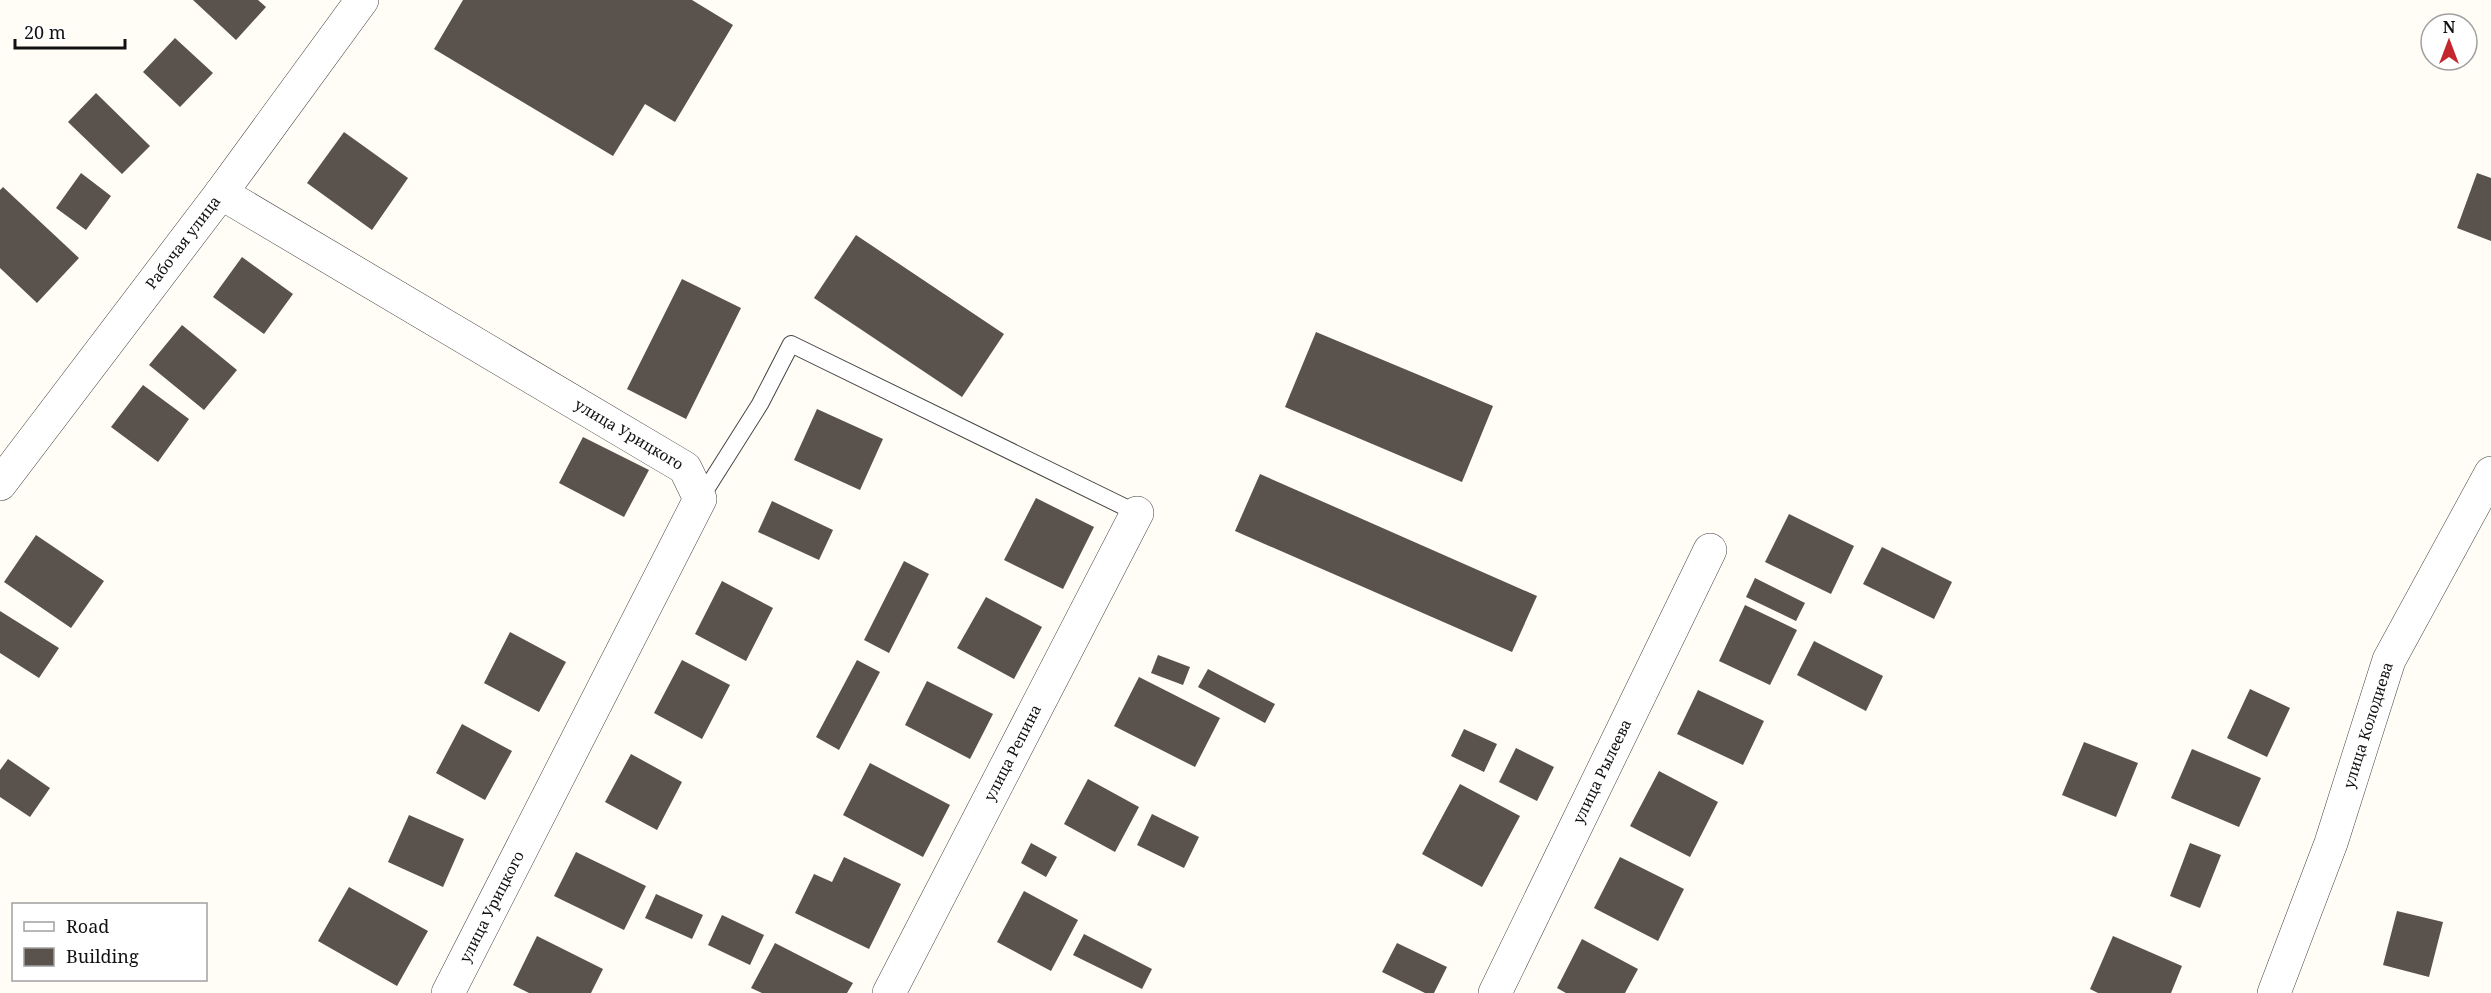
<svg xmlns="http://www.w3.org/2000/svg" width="2491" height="993" viewBox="0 0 2491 993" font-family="'Noto Serif',serif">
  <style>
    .building { fill: #5a524d }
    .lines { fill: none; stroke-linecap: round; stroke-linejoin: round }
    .lane-casing { stroke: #444; stroke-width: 18 }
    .street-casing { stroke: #444; stroke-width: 34 }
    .lane { stroke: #fff; stroke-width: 16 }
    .street { stroke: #fff; stroke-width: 33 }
    .labels { text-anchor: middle; stroke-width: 6; stroke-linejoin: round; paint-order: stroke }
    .street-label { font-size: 15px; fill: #111; stroke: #fff }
  </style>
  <rect width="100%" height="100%" fill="#fffdf5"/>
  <!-- building -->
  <path class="building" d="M 193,0 L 258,0 L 266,7 L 236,40 Z
    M 463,0 L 692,0 L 733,25 L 675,122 L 645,104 L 613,156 L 434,49 Z
    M 175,38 L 213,73 L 180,107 L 143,72 Z
    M 96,93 L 150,146 L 122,174 L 68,122 Z
    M 344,132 L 408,178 L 372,230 L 307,183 Z
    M 81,173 L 111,196 L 86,230 L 56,208 Z
    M 2477,173 L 2491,178 L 2491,241 L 2457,228 Z
    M 3,187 L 79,258 L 37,303 L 0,268 L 0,190 Z
    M 856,235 L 1004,334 L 962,397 L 814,298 Z
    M 242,257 L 293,294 L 264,334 L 213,297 Z
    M 682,279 L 741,308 L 686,419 L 627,389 Z
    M 182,325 L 237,370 L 204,410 L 149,365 Z
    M 1316,332 L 1493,406 L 1462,482 L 1285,407 Z
    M 143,385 L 189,419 L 158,462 L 111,427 Z
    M 817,409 L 883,439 L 860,490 L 794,460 Z
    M 583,437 L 649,470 L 624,517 L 559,483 Z
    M 1260,474 L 1537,596 L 1512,652 L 1235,531 Z
    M 1036,498 L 1094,527 L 1063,589 L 1004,560 Z
    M 772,501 L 833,530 L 819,560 L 758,532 Z
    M 1789,514 L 1854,546 L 1831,594 L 1765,562 Z
    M 36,535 L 104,581 L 71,628 L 4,582 Z
    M 1882,547 L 1952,582 L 1934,619 L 1863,584 Z
    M 904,561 L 929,574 L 889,653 L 864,640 Z
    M 1755,578 L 1805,603 L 1796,621 L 1746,597 Z
    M 722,581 L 773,608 L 746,661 L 695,634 Z
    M 986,597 L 1042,627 L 1014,679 L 957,648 Z
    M 1745,605 L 1797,630 L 1770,685 L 1719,661 Z
    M 0,611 L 59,648 L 39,678 L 0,653 Z
    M 510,632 L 566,662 L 539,712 L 484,683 Z
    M 1814,641 L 1883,676 L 1866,711 L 1797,675 Z
    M 1158,655 L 1190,667 L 1183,685 L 1151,673 Z
    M 682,660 L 730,685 L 702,739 L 654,713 Z
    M 857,660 L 880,672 L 839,750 L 816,737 Z
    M 1208,669 L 1275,704 L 1265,723 L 1198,687 Z
    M 1139,677 L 1220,718 L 1195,767 L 1114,726 Z
    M 927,681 L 993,714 L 970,759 L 905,725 Z
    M 2250,689 L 2290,708 L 2267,757 L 2227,738 Z
    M 1698,690 L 1764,721 L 1743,765 L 1677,734 Z
    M 462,724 L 512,751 L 485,800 L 436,773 Z
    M 1464,729 L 1497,744 L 1484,772 L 1451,756 Z
    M 2084,742 L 2138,763 L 2116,817 L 2062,795 Z
    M 1516,748 L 1554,767 L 1537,801 L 1499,782 Z
    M 2192,749 L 2261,778 L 2239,827 L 2171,798 Z
    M 631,754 L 682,782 L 657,830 L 605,802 Z
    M 8,759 L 50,788 L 30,817 L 0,797 L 0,770 Z
    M 870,763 L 950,805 L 923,857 L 843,815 Z
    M 1659,771 L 1718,802 L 1690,857 L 1630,826 Z
    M 1088,779 L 1139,807 L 1115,852 L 1064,824 Z
    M 1460,784 L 1520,816 L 1482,887 L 1422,854 Z
    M 1152,814 L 1199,837 L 1184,868 L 1137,845 Z
    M 409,815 L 464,839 L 443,887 L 388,862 Z
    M 1031,843 L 1057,857 L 1046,877 L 1021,863 Z
    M 2190,843 L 2221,855 L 2200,908 L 2170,896 Z
    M 576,852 L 646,886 L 624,930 L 554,896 Z
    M 844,857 L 901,884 L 869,949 L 795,913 L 814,874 L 832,882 Z
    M 1620,857 L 1684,889 L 1658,941 L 1594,908 Z
    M 349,887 L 428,931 L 397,986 L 318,941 Z
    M 1024,891 L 1078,920 L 1051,971 L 997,942 Z
    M 656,894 L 703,915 L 692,939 L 645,918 Z
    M 2397,911 L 2443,922 L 2429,977 L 2383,965 Z
    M 722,915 L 764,935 L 750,965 L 708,945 Z
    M 1084,934 L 1152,969 L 1142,989 L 1073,955 Z
    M 537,936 L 603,969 L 591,993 L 529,993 L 513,985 Z
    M 2113,936 L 2182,966 L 2171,993 L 2098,993 L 2090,989 Z
    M 1582,939 L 1638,969 L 1625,993 L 1566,993 L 1557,988 Z
    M 775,943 L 853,983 L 847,993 L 762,993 L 751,988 Z
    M 1397,943 L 1447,967 L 1434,993 L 1425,993 L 1382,972 Z"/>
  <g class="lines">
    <!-- lane casing -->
    <g class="lane-casing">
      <path id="lane" d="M 700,499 L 760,404 L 791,344 L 1137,513"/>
    </g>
    <!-- street casing -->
    <g class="street-casing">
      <g id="street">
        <path id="s1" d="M 221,193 L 685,468 L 700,499 L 448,993"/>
        <path id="s2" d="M 0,484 L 221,193 L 362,0"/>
        <path id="s3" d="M 889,993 L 1137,513"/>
        <path id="s4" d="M 1495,993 L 1710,550"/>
        <path id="s5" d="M 2274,993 L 2331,843 L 2389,660 L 2491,473"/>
      </g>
    </g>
    <!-- lane -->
    <use href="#lane" class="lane"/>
    <!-- street -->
    <use href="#street" class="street"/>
  </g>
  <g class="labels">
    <!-- street labels -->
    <g class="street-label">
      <text dy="5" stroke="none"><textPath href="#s2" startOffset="303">Рабочая улица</textPath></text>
      <text dy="5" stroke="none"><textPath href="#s1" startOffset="474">улица Урицкого</textPath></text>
      <text dy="5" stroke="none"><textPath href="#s5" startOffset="284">улица Колодиева</textPath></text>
      <text dy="5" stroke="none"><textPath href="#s3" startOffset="270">улица Репина</textPath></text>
      <text dy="5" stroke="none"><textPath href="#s4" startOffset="246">улица Рылеева</textPath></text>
      <text transform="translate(492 907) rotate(-63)" y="5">улица Урицкого</text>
    </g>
  </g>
  <!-- legend -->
  <rect x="12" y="903" width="195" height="78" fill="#ffffff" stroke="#a0a0a0" stroke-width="1.5"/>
  <rect x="24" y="922" width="30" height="9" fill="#ffffff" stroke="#a0a0a0" stroke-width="1.5"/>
  <text x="66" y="933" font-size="18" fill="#111111">Road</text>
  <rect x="24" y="948" width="30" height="18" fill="#5a524d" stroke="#a0a0a0" stroke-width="1.5"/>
  <text x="66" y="963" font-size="18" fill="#111111">Building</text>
  <!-- north arrow -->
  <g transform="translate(2449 42)"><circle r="28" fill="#ffffff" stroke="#a0a0a0" stroke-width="1.5"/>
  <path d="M0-4.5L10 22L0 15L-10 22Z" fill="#c4262e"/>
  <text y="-9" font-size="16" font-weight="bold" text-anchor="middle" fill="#111111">N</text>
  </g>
  <!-- scale -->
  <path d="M15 39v9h110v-9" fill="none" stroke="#111111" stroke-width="3"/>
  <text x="24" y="39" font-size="18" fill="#111111" stroke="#ffffff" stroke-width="4.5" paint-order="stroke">20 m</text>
</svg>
